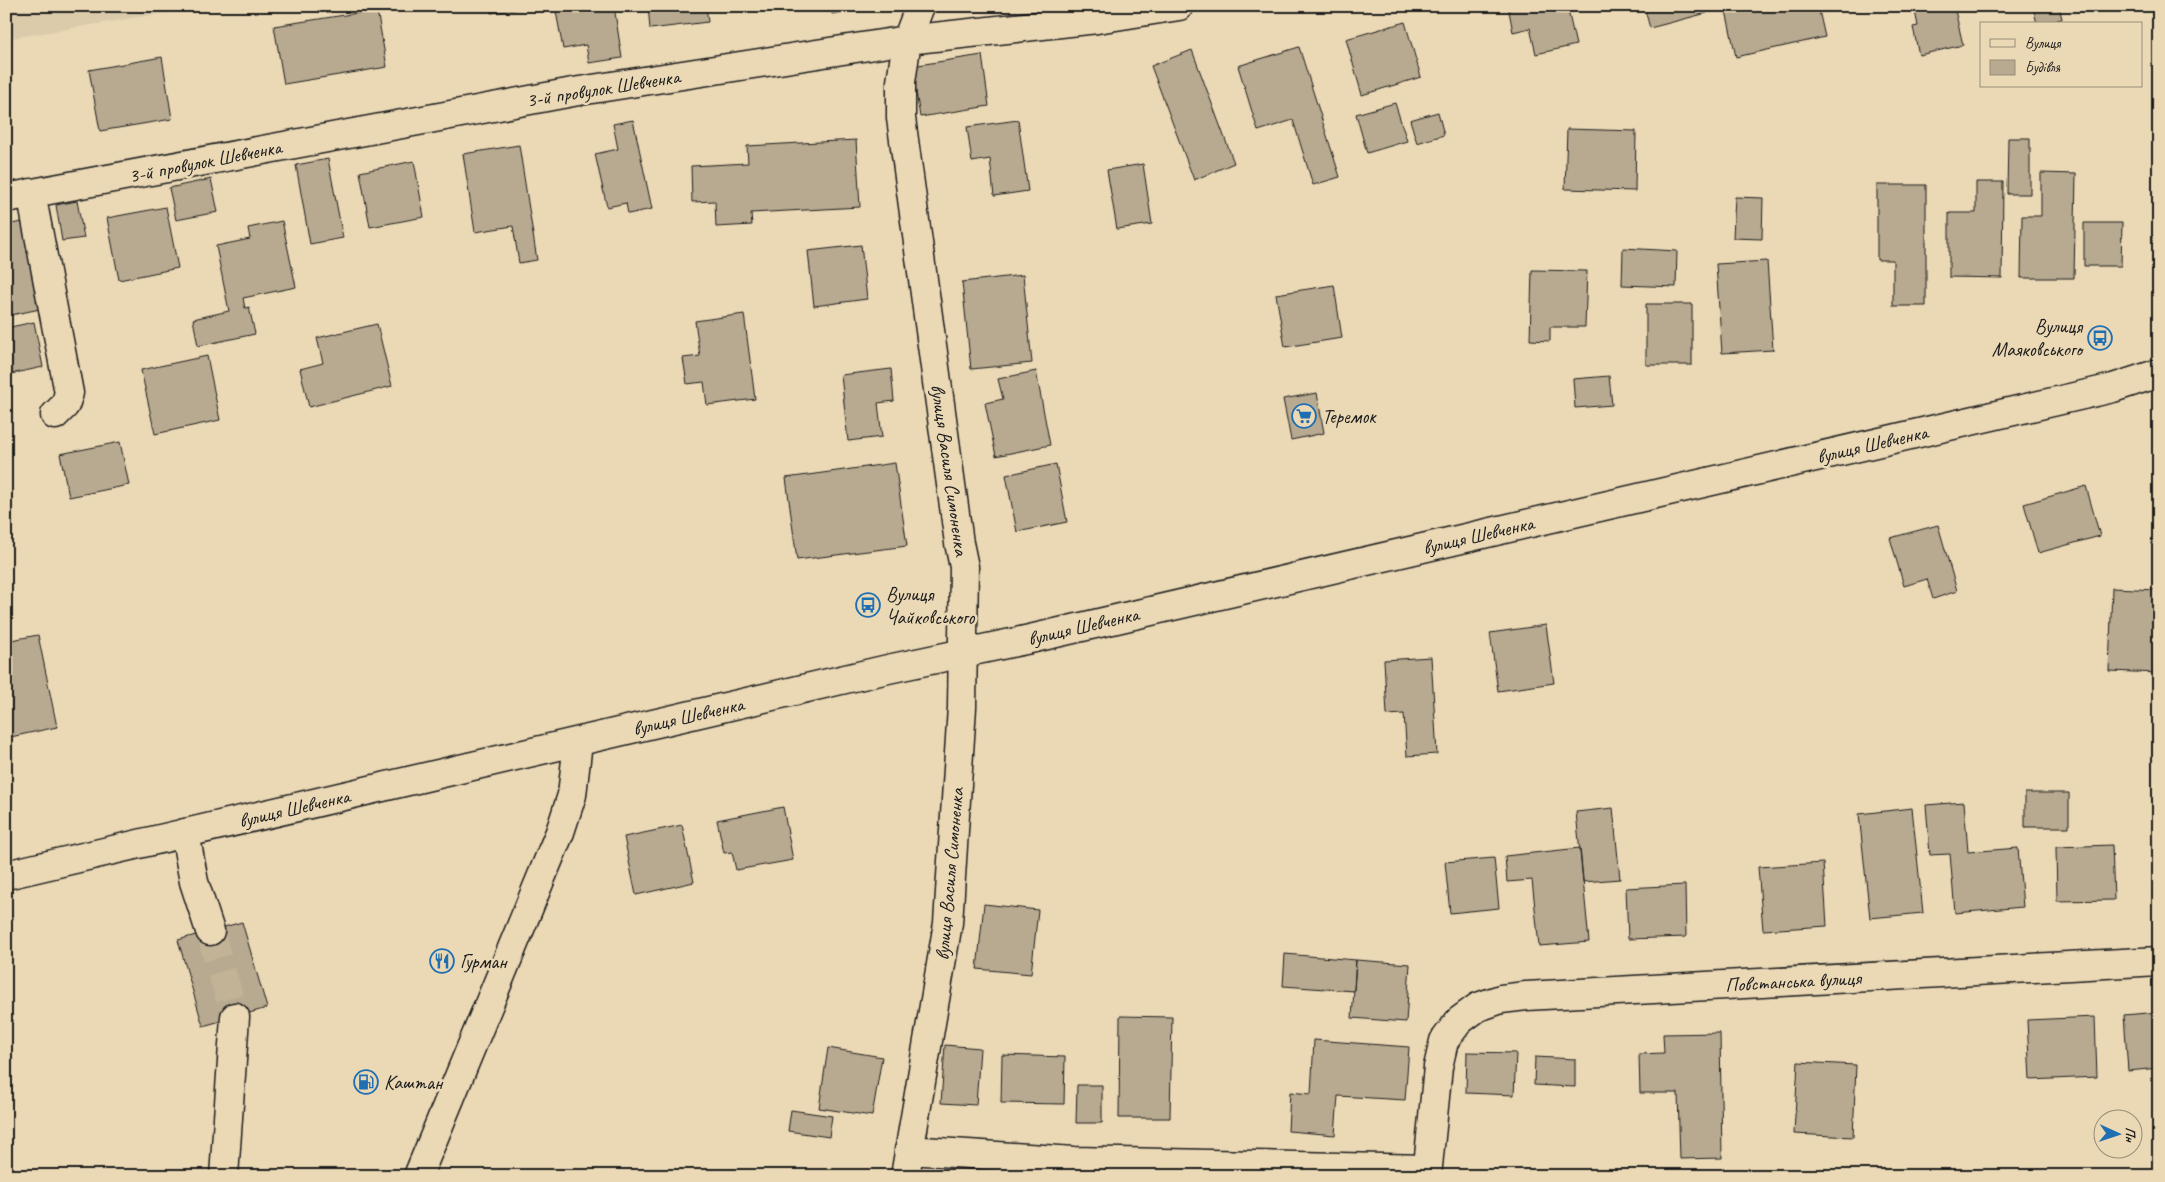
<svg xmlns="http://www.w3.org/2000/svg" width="2165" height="1182" viewBox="0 0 2165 1182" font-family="Caveat,sans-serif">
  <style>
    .built { fill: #dccbab }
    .building { fill: #b8aa90; stroke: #1c1c1c }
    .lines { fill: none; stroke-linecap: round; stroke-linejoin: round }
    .minor-tunnel { stroke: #c2b397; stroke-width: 28; stroke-dasharray: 28 14; stroke-linecap: butt }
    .minor-casing { stroke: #1c1c1c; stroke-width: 31 }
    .major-casing { stroke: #1c1c1c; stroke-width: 31 }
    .minor { stroke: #ebd9b6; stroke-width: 28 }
    .major { stroke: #ebd9b6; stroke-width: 28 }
    .labels { text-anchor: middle; stroke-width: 5; stroke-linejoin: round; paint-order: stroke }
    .street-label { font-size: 20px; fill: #1c1c1c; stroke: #ebd9b6 }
    .poi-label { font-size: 20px; fill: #1c1c1c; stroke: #ebd9b6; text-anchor: start }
  </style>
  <rect width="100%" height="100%" fill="#ebd9b6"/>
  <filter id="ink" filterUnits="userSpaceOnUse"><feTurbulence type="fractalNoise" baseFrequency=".02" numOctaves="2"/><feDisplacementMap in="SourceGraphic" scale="10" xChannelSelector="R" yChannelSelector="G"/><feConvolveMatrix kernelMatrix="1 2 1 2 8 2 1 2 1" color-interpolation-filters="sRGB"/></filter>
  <g filter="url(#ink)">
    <!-- built -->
    <path class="built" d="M 6,6 L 208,6 L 6,39 Z"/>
    <!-- building -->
    <path class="building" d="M 489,6 L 526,6 L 527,8 L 491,13 Z
      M 555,6 L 614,6 L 622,58 L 589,63 L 586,45 L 563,49 Z
      M 648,6 L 706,6 L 708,22 L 650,29 Z
      M 830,6 L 875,6 L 875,7 L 832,14 Z
      M 1508,6 L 1567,6 L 1576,45 L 1536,54 L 1530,28 L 1513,32 Z
      M 1644,6 L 1705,6 L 1707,13 L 1650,28 Z
      M 1725,6 L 1818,6 L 1825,37 L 1736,57 Z
      M 1914,6 L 1954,6 L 1963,45 L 1919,55 L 1913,27 L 1918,26 Z
      M 2033,6 L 2059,6 L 2062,19 L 2037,24 Z
      M 377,10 L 387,67 L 284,84 L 274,26 Z
      M 1405,22 L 1421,77 L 1362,95 L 1346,39 Z
      M 1299,47 L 1340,177 L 1313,185 L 1293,120 L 1258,131 L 1238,66 Z
      M 1192,50 L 1234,163 L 1194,180 L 1151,66 Z
      M 982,55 L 989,106 L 920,117 L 912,66 Z
      M 162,57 L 172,119 L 100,131 L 89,70 Z
      M 1395,103 L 1407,141 L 1367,153 L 1356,114 Z
      M 1438,112 L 1444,135 L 1417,143 L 1410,120 Z
      M 633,120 L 652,209 L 628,214 L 626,203 L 607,207 L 595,154 L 618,149 L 613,124 Z
      M 1018,120 L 1028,191 L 994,196 L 990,159 L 972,162 L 967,127 Z
      M 1567,129 L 1636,131 L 1635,191 L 1565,189 Z
      M 2008,138 L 2030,138 L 2030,194 L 2007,194 Z
      M 856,140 L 860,207 L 751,213 L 752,225 L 716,227 L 715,201 L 692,202 L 691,166 L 748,163 L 747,146 Z
      M 519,145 L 537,260 L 519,263 L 513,226 L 475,232 L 463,154 Z
      M 328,159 L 343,238 L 310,244 L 296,165 Z
      M 414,161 L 424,217 L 370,227 L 360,172 Z
      M 1143,164 L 1152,224 L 1117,229 L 1107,170 Z
      M 2041,173 L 2076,174 L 2074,278 L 2021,278 L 2022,216 L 2041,216 Z
      M 211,179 L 218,212 L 176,220 L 169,188 Z
      M 1976,182 L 2003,182 L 2002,278 L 1949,277 L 1949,213 L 1976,213 Z
      M 1877,185 L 1926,185 L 1926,306 L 1893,306 L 1893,260 L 1877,260 Z
      M 1735,197 L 1763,198 L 1762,239 L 1733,238 Z
      M 77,201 L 84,238 L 62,241 L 56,205 Z
      M 166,207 L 178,268 L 119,280 L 107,218 Z
      M 27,221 L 45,308 L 6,316 L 6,225 Z
      M 282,221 L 296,287 L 243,298 L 245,308 L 249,307 L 255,334 L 198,346 L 193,319 L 229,311 L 216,246 L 250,239 L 248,228 Z
      M 2084,223 L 2122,223 L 2121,266 L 2084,266 Z
      M 861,245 L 867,299 L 814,306 L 808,251 Z
      M 1623,248 L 1677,251 L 1676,287 L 1622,285 Z
      M 1767,261 L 1773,350 L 1722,353 L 1716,264 Z
      M 1532,270 L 1587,271 L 1585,327 L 1550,327 L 1550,341 L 1530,340 Z
      M 1023,275 L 1032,363 L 971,369 L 962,282 Z
      M 1334,285 L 1342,338 L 1285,347 L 1276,294 Z
      M 1646,304 L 1692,304 L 1692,365 L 1646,365 Z
      M 744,314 L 755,399 L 707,405 L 704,382 L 687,384 L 683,358 L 700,356 L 695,321 Z
      M 34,322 L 43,367 L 6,375 L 6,328 Z
      M 377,324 L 392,386 L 309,407 L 300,369 L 323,363 L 317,338 Z
      M 207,356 L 220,420 L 155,434 L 141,370 Z
      M 891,369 L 894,401 L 878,403 L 882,437 L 848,441 L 841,375 Z
      M 1036,371 L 1050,445 L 996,456 L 985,403 L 1003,399 L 998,379 Z
      M 1609,376 L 1612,405 L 1575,408 L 1573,379 Z
      M 1317,393 L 1324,433 L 1291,440 L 1283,399 Z
      M 120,442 L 129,485 L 69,497 L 60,454 Z
      M 895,463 L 907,546 L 797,560 L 786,478 Z
      M 1056,464 L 1067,522 L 1017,532 L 1006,475 Z
      M 2086,486 L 2100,536 L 2038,553 L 2024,504 Z
      M 1938,525 L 1957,591 L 1933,599 L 1927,579 L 1904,586 L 1890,538 Z
      M 2112,588 L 2159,590 L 2159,673 L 2109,671 Z
      M 1546,625 L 1554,683 L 1498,691 L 1490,633 Z
      M 38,635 L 57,727 L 6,738 L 6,641 Z
      M 1431,657 L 1437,754 L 1407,756 L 1404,714 L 1387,715 L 1384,660 Z
      M 2025,793 L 2069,793 L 2069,827 L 2025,827 Z
      M 1964,802 L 1968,852 L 2018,848 L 2023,907 L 1955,913 L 1950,854 L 1930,855 L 1926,805 Z
      M 783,807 L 793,860 L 736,870 L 732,852 L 724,853 L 717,820 Z
      M 1613,808 L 1620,879 L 1583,882 L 1576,812 Z
      M 1912,808 L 1923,913 L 1870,918 L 1859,814 Z
      M 682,825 L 694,882 L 636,895 L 624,837 Z
      M 2155,837 L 2159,837 L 2159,894 L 2157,894 Z
      M 2112,845 L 2114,900 L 2057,901 L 2056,847 Z
      M 1580,848 L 1589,942 L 1539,946 L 1532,880 L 1507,882 L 1505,856 Z
      M 1494,858 L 1499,908 L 1450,913 L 1445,862 Z
      M 1823,863 L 1827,926 L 1763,930 L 1758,867 Z
      M 1685,885 L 1686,937 L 1628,939 L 1626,888 Z
      M 984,904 L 1038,910 L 1031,974 L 977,969 Z
      M 242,922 L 267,1008 L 203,1026 L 178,940 Z
      M 1285,954 L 1356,960 L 1354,991 L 1283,986 Z
      M 1356,960 L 1410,964 L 1406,1022 L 1352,1018 Z
      M 2159,1012 L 2159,1068 L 2128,1071 L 2124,1015 Z
      M 1120,1016 L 1172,1017 L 1170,1118 L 1119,1118 Z
      M 2095,1017 L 2097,1077 L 2030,1080 L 2027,1020 Z
      M 1720,1033 L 1722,1158 L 1680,1159 L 1678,1093 L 1640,1093 L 1639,1054 L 1664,1053 L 1663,1034 Z
      M 1314,1040 L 1409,1047 L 1405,1100 L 1338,1096 L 1335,1135 L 1288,1131 L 1290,1092 L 1311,1094 Z
      M 945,1045 L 980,1048 L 976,1105 L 941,1103 Z
      M 828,1048 L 882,1057 L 872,1116 L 819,1108 Z
      M 1467,1052 L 1516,1053 L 1514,1095 L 1466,1093 Z
      M 1002,1055 L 1065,1057 L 1064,1104 L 1001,1103 Z
      M 1535,1057 L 1575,1059 L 1575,1087 L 1534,1085 Z
      M 1798,1062 L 1856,1065 L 1853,1137 L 1794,1134 Z
      M 1077,1085 L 1102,1085 L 1102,1123 L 1076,1123 Z
      M 791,1110 L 832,1116 L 829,1137 L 788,1131 Z"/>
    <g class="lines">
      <!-- minor-tunnel -->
      <path class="minor-tunnel" d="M 210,931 L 235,1017"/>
      <!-- minor casing -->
      <g class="minor-casing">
        <path id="minor" d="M 31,193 L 69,393 L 65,405 L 55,415
          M 6,198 L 573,92 L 907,40 L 1097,19 L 1179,6
          M 185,833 L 194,882 L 210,931
          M 909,1150 L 1074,1161 L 1427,1169
          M 224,1176 L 235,1017
          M 418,1176 L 560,832 L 572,795 L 578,742
          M 905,1176 L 948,923 L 962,707 L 964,567 L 959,543 L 901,118 L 901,82 L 907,40 L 920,6
          M 1427,1176 L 1438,1067 L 1444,1041 L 1459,1021 L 1478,1007 L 1501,999 L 1526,996 L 2159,961"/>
      </g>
      <!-- major casing -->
      <g class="major-casing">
        <path id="major" d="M 6,875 L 888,669 L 1030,639 L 2113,388 L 2159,373"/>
      </g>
      <!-- minor -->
      <use href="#minor" class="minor"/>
      <!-- major -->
      <use href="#major" class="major"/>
    </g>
  </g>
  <!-- icons -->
  <defs>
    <g id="bus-ring" transform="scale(1.25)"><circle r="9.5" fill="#ebd9b6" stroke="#1f6fb2" stroke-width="1.5"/><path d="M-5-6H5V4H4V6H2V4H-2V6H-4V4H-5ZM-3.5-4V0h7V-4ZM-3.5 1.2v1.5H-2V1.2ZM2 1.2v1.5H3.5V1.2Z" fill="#1f6fb2"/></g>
    <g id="supermarket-ring" transform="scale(1.25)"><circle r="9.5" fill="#ebd9b6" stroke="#1f6fb2" stroke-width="1.5"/><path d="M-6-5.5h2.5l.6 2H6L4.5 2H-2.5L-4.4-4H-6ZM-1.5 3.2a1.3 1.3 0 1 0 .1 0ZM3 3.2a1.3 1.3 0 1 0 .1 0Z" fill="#1f6fb2"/></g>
    <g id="restaurant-ring" transform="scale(1.25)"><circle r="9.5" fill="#ebd9b6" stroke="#1f6fb2" stroke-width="1.5"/><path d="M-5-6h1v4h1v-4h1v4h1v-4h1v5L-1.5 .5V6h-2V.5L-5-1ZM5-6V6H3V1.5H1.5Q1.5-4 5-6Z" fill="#1f6fb2"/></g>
    <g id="fuel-ring" transform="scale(1.25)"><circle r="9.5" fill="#ebd9b6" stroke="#1f6fb2" stroke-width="1.5"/><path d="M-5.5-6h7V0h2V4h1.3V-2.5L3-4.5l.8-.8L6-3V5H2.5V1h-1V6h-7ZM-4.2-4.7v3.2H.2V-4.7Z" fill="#1f6fb2"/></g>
  </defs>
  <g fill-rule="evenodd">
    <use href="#bus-ring" x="2100" y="338"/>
    <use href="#supermarket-ring" x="1304" y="416"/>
    <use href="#bus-ring" x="868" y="605"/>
    <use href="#restaurant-ring" x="442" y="961"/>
    <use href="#fuel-ring" x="366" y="1082"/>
  </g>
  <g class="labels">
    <!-- street labels -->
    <g class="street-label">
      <text transform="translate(603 88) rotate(-9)" y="7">3-й провулок Шевченка</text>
      <text transform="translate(205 161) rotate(-11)" y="7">3-й провулок Шевченка</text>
      <text transform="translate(1872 444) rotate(-13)" y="7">вулиця Шевченка</text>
      <text transform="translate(950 470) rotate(82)" y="7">вулиця Василя Симоненка</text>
      <text transform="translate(1478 535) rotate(-13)" y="7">вулиця Шевченка</text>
      <text transform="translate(1083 626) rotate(-13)" y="7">вулиця Шевченка</text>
      <text transform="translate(688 716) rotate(-13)" y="7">вулиця Шевченка</text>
      <text transform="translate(294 808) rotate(-13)" y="7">вулиця Шевченка</text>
      <text transform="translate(949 874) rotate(-85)" y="7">вулиця Василя Симоненка</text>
      <text transform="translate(1793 981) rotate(-3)" y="7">Повстанська вулиця</text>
    </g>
    <!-- poi labels -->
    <g class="poi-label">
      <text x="2082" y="333" text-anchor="end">Вулиця<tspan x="2082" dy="23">Маяковського</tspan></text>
      <text x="1322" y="423">Теремок</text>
      <text x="886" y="601">Вулиця<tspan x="886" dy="23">Чайковського</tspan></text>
      <text x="460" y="968">Гурман</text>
      <text x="384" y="1089">Каштан</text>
    </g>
  </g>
  <!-- margin -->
  <rect width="2165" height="1182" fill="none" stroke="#ebd9b6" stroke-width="25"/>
  <rect x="12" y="12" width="2140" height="1157" fill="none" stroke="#1c1c1c" stroke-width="2" filter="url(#ink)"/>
  <!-- legend -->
  <rect x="1980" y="22" width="162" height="65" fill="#ebd9b6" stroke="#988d78"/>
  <rect x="1990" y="39" width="25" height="8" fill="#ebd9b6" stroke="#988d78"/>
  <text x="2025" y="48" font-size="15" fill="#1c1c1c">Вулиця</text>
  <rect x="1990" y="60" width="25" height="15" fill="#b8aa90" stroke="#988d78"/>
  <text x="2025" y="72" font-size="15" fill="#1c1c1c">Будівля</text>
  <!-- north arrow -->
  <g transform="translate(2118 1134) rotate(93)"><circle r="24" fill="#ebd9b6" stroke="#988d78"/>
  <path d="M0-4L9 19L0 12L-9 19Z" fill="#1f6fb2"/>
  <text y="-8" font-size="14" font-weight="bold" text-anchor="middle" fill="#1c1c1c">Пн</text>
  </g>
</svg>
